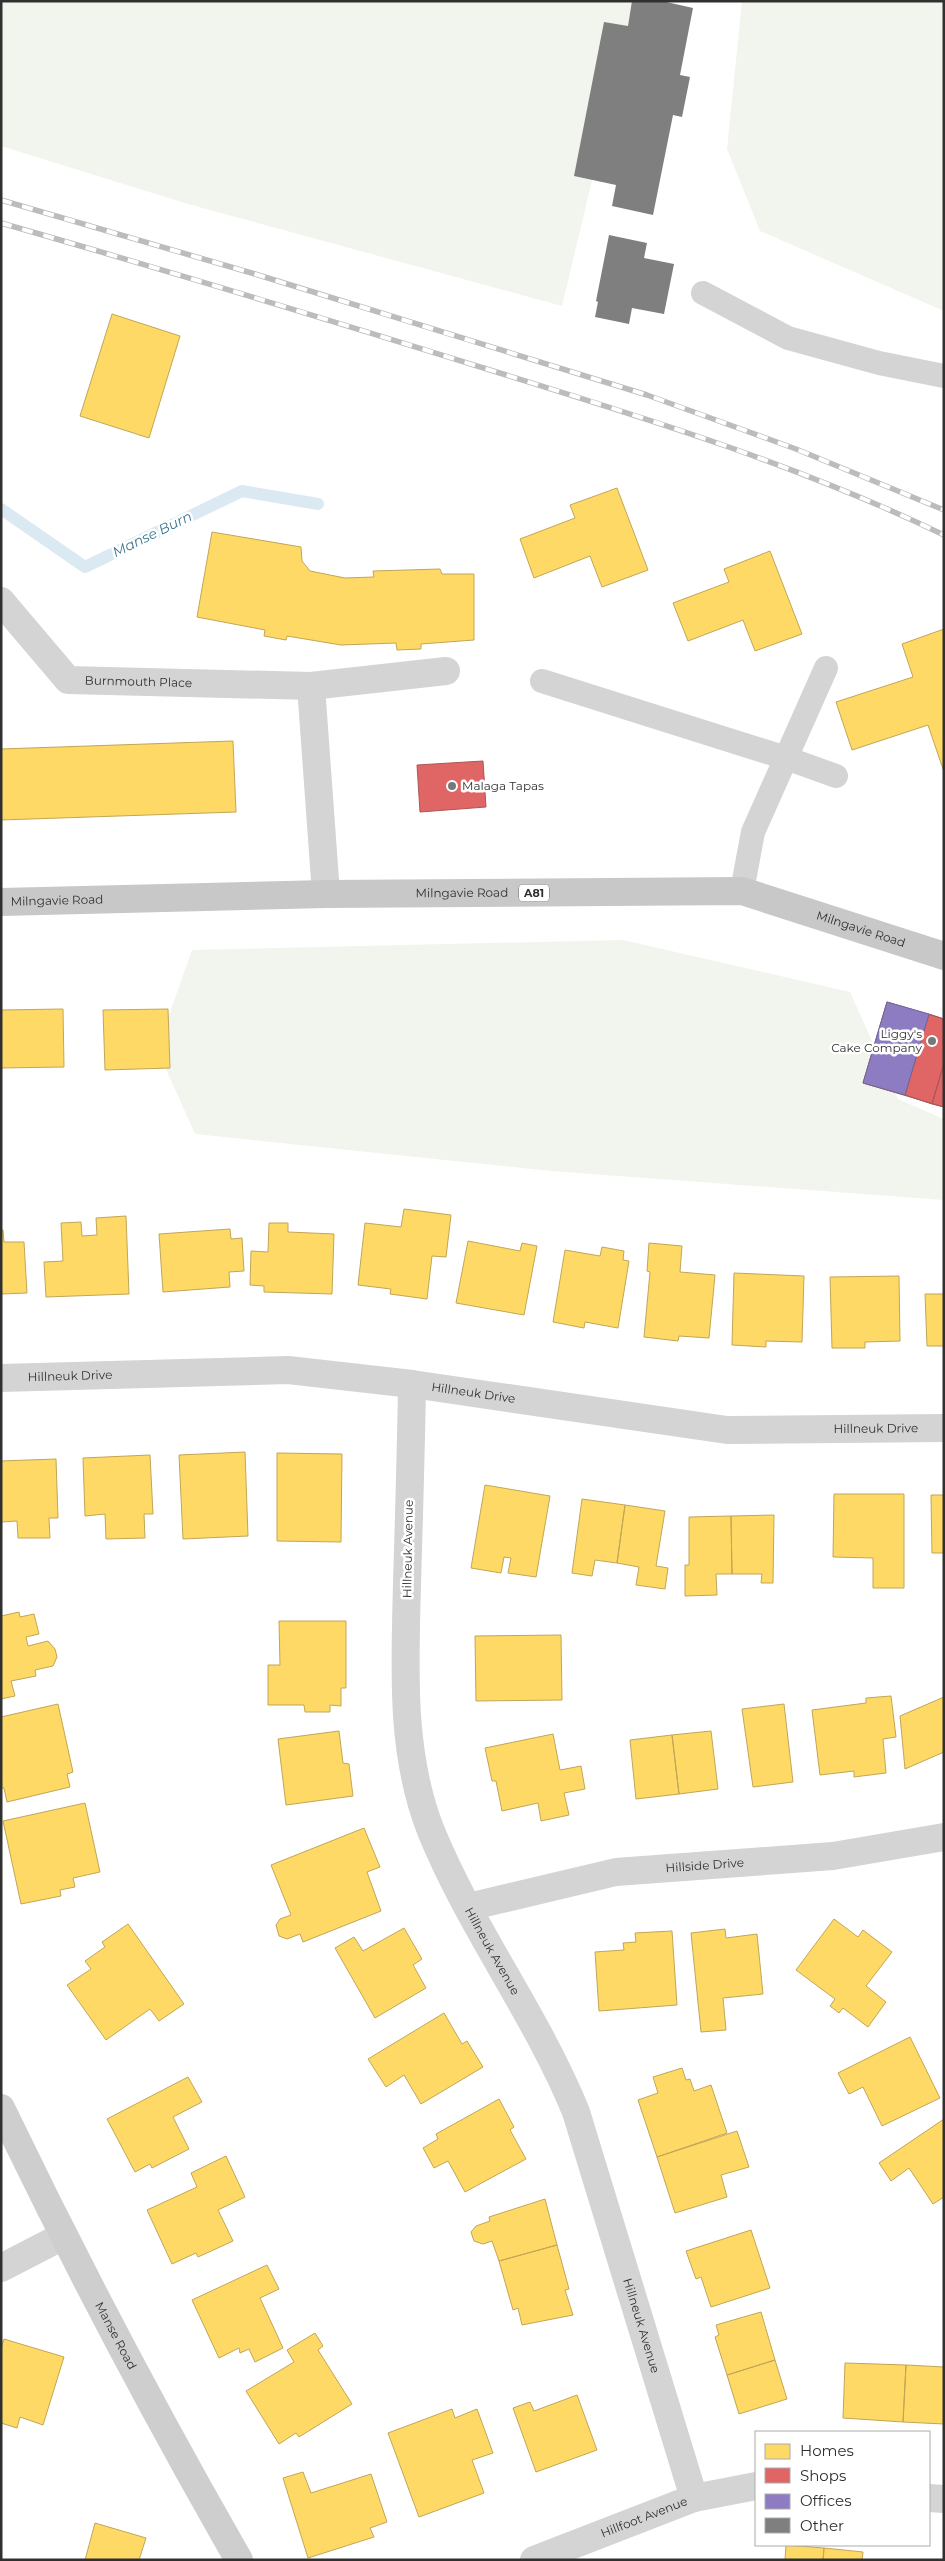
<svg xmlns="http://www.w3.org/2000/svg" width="945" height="2561" viewBox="0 0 945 2561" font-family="Montserrat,sans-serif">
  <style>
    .green { fill: #f2f5ed }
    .homes { fill: #ffd966; stroke: #c1a656 }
    .shops { fill: #e06666; stroke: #ab5656 }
    .offices { fill: #8e7cc3; stroke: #726597 }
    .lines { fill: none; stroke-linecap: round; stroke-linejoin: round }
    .stream { stroke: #dbeaf2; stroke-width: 12 }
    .building { fill: #7f7f7f }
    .lane { stroke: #d4d4d4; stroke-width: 24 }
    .street { stroke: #d4d4d4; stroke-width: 28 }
    .secondary { stroke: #cecece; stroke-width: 28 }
    .primary { stroke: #c8c8c8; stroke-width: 28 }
    .rail-casing { stroke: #bcbcbc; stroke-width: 5.5 }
    .rail { stroke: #fff; stroke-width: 4; stroke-dasharray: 11; stroke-linecap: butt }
    .poi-dot { fill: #787878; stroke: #fff; stroke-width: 2 }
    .labels { text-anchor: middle; stroke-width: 5; stroke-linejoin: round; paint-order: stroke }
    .shield { fill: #fff; stroke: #6e6e6e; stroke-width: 1 }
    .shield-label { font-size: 11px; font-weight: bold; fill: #303030 }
    .street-label { font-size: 12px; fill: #303030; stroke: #fff }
    .poi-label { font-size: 12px; fill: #303030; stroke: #fff; text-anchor: start }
    .water-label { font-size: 14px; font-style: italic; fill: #3f7791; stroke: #fff }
  </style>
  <rect width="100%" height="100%" fill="#fff"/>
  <!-- green -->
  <path class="green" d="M 1,1 L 635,1 L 562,306 L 188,204 L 1,146 Z
    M 742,1 L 944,1 L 944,311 L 760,231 L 727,149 Z
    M 623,940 L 850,992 L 898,1099 L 944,1119 L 944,1200 L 551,1171 L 195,1134 L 157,1049 L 192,950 Z"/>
  <!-- homes -->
  <path class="homes" d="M 112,314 L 180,336 L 149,438 L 80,416 Z
    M 617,488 L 648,570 L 602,587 L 590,556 L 534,578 L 520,539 L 575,518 L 570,505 Z
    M 212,532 L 301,547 L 302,561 L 310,571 L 345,578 L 374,577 L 373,571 L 440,569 L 442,574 L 474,574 L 474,640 L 421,644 L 421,649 L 397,650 L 396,643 L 341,645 L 287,636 L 286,640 L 264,636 L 265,630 L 197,617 Z
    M 770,551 L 802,634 L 755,651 L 743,620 L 688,641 L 673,603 L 729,582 L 724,569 Z
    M 944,629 L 944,772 L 928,725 L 852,750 L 836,702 L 913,677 L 902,644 Z
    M 233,741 L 236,812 L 1,820 L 1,749 Z
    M 63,1009 L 64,1067 L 1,1068 L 1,1010 Z
    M 168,1009 L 170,1068 L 105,1070 L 103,1010 Z
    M 404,1209 L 451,1215 L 446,1257 L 432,1256 L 427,1299 L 390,1294 L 391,1289 L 358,1285 L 365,1223 L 401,1227 Z
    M 126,1216 L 129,1294 L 46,1297 L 44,1262 L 63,1261 L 61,1223 L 81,1222 L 82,1236 L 97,1235 L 96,1218 Z
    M 269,1223 L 288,1223 L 288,1232 L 334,1234 L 332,1294 L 264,1292 L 264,1286 L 250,1285 L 251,1251 L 268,1252 Z
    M 230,1229 L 231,1239 L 242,1238 L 244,1271 L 229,1272 L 230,1287 L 163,1292 L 159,1234 Z
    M 1,1230 L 3,1230 L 4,1242 L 24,1242 L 27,1293 L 1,1294 Z
    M 468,1241 L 520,1251 L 522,1243 L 537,1246 L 524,1315 L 456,1303 Z
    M 649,1243 L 682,1246 L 680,1272 L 715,1275 L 709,1338 L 679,1336 L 678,1341 L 644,1337 L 650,1272 L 647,1271 Z
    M 602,1247 L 624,1251 L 623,1260 L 629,1261 L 618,1328 L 585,1322 L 584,1328 L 553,1322 L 565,1250 L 600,1256 Z
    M 734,1273 L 804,1276 L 802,1342 L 766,1341 L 766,1347 L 732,1345 Z
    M 899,1276 L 900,1341 L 865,1342 L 865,1348 L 832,1348 L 830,1277 Z
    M 925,1294 L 944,1294 L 944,1346 L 927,1346 Z
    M 245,1452 L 248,1536 L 183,1539 L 179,1455 Z
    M 277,1453 L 342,1454 L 341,1542 L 277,1541 Z
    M 150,1455 L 153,1514 L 144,1514 L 145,1538 L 106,1539 L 105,1514 L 85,1516 L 83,1458 Z
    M 56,1459 L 58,1518 L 49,1518 L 50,1538 L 18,1538 L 17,1521 L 1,1522 L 1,1461 Z
    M 485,1485 L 550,1496 L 536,1577 L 508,1573 L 511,1558 L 504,1557 L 501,1573 L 471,1568 Z
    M 834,1494 L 904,1494 L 904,1588 L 873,1588 L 873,1558 L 833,1557 Z
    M 931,1495 L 944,1495 L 944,1553 L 932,1553 Z
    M 582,1499 L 625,1505 L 617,1563 L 595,1560 L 592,1576 L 572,1573 Z
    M 625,1505 L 665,1511 L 656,1566 L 668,1568 L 665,1589 L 636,1585 L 639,1567 L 617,1563 Z
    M 774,1515 L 773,1583 L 761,1583 L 762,1574 L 732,1574 L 731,1516 Z
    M 731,1516 L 732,1574 L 716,1574 L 717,1595 L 685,1596 L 685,1565 L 689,1565 L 689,1517 Z
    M 19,1612 L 20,1617 L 34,1614 L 39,1634 L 26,1637 L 28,1646 L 48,1641 L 55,1649 L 57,1657 L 53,1666 L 35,1670 L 36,1676 L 11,1681 L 15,1696 L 1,1699 L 1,1616 Z
    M 279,1621 L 346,1621 L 346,1688 L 341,1688 L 341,1706 L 330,1705 L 330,1712 L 305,1712 L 304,1705 L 268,1705 L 268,1665 L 280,1665 Z
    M 561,1635 L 562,1700 L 476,1701 L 475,1636 Z
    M 891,1696 L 896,1737 L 883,1739 L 886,1773 L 854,1777 L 854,1771 L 820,1775 L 812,1710 L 866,1703 L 866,1698 Z
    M 944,1697 L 944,1752 L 905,1769 L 900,1716 Z
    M 58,1704 L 73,1772 L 67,1774 L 70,1787 L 7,1802 L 4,1788 L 1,1788 L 1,1717 Z
    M 784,1704 L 793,1782 L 753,1787 L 742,1709 Z
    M 339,1731 L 343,1763 L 349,1764 L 353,1796 L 286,1805 L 278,1739 Z
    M 711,1731 L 718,1789 L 679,1794 L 672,1735 Z
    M 553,1734 L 560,1770 L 581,1766 L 585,1789 L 564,1793 L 569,1815 L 541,1821 L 538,1803 L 502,1811 L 496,1781 L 492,1781 L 485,1748 Z
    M 672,1735 L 679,1794 L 636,1799 L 630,1740 Z
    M 85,1803 L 100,1872 L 73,1878 L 75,1887 L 60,1890 L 61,1896 L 21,1904 L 3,1821 Z
    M 364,1828 L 380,1867 L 367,1872 L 381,1911 L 303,1942 L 300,1934 L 287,1939 L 279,1936 L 276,1925 L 280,1919 L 291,1915 L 271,1865 Z
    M 834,1919 L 858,1937 L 863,1930 L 892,1952 L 866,1986 L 886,2002 L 868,2027 L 843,2008 L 839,2013 L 830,2006 L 835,1999 L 796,1970 Z
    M 128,1924 L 184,2004 L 159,2021 L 150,2009 L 106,2040 L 67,1985 L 91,1969 L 85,1961 L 105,1947 L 102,1942 Z
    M 404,1928 L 422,1959 L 413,1965 L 426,1988 L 375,2018 L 335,1948 L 354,1937 L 363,1951 Z
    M 725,1929 L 726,1938 L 757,1934 L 763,1994 L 723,1998 L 726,2030 L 701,2032 L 691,1933 Z
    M 672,1931 L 677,2005 L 599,2011 L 595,1952 L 624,1950 L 623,1943 L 636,1942 L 635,1933 Z
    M 444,2013 L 462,2044 L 467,2041 L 483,2067 L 421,2104 L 404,2075 L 386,2087 L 368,2059 Z
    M 910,2037 L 940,2098 L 882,2126 L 863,2087 L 849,2094 L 838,2073 Z
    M 682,2068 L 686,2080 L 690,2079 L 694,2091 L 711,2085 L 727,2133 L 657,2157 L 638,2100 L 658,2093 L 653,2077 Z
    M 188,2077 L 202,2102 L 173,2117 L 189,2149 L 152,2168 L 150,2164 L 135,2172 L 107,2119 Z
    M 499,2099 L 514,2127 L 510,2130 L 526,2159 L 465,2192 L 448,2161 L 434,2168 L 423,2148 L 438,2139 L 436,2134 Z
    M 944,2119 L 944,2197 L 933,2204 L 909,2168 L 891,2181 L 879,2163 Z
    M 737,2131 L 749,2167 L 721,2175 L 727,2197 L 675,2213 L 657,2157 Z
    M 226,2156 L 245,2197 L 218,2210 L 233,2241 L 198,2257 L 196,2253 L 172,2264 L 147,2210 L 197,2187 L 191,2173 Z
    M 545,2199 L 557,2245 L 499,2261 L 492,2241 L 483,2244 L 474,2241 L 471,2232 L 476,2226 L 490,2221 L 489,2217 Z
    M 751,2230 L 770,2288 L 711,2307 L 701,2277 L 696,2279 L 686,2251 Z
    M 557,2245 L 569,2289 L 565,2290 L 573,2315 L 522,2325 L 518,2308 L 513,2310 L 499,2261 Z
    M 267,2265 L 279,2289 L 260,2298 L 283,2348 L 255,2362 L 249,2349 L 240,2353 L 239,2348 L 219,2358 L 192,2300 Z
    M 761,2312 L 775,2360 L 727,2375 L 715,2337 L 719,2335 L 716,2325 Z
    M 315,2333 L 323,2346 L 318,2350 L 352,2404 L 299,2437 L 296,2433 L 279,2444 L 246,2391 L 294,2362 L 287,2350 Z
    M 4,2339 L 64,2357 L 43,2425 L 20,2417 L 17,2428 L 1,2423 L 1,2348 Z
    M 775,2360 L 787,2399 L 739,2414 L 727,2375 Z
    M 845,2363 L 906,2365 L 903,2422 L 843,2418 Z
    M 906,2365 L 944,2367 L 944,2424 L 903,2422 Z
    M 577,2395 L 597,2450 L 536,2472 L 513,2408 L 530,2402 L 534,2411 Z
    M 452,2409 L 455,2418 L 477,2409 L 493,2453 L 472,2460 L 484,2493 L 419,2517 L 388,2433 Z
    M 303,2472 L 311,2493 L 371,2474 L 387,2522 L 370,2528 L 374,2537 L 308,2558 L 283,2478 Z
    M 95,2523 L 146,2538 L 139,2560 L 85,2560 Z
    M 786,2545 L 824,2548 L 823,2560 L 785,2560 Z
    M 824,2548 L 863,2552 L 862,2560 L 823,2560 Z"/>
  <!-- shops -->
  <path class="shops" d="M 483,761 L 486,807 L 420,812 L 417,765 Z
    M 887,1002 L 944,1019 L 944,1107 L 863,1083 Z
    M 929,1014 L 944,1019 L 944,1063 L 932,1104 L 905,1095 Z
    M 944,1063 L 944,1107 L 932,1104 Z"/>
  <!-- offices -->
  <path class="offices" d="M 887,1002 L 929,1014 L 905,1095 L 863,1083 Z"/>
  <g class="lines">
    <!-- stream -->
    <path class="stream" d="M 1,509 L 85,567 L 242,491 L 318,504"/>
  </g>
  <!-- building -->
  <path class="building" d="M 632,1 L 662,1 L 693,8 L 680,75 L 690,77 L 682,117 L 673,115 L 653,215 L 612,206 L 616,185 L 574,176 L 604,22 L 628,26 Z
    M 609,235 L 647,243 L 644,258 L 674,264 L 664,314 L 632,308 L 629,324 L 595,317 L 598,302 L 596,301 Z"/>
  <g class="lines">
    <!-- lane -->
    <path class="lane" d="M 703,293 L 788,338 L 879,363 L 944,376
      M 542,681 L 786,758 L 836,776
      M 742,891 L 753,832 L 826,668"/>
    <!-- street -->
    <g class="street">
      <path id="s1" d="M 1,601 L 68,680 L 311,686 L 446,671"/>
      <path d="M 311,686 L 326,894"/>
      <path id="s2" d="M 1,1378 L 288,1370 L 412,1384 L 727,1430 L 944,1428"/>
      <path id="s3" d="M 412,1384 C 411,1451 409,1517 407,1584 C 405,1667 400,1753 431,1831 C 471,1929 536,2014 576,2112 L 694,2498"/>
      <path id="s4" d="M 468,1907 L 616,1872 L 833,1856 L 944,1837"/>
      <path d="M 1,2268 L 63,2236"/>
      <path d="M 929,2498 L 944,2499"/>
      <path id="s5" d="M 534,2560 L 694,2498 L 756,2486"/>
    </g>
    <!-- secondary -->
    <path class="secondary" id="s6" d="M 1,2108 C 75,2262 154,2412 239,2560"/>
    <!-- primary -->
    <path class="primary" id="s7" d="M 1,902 L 326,894 L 742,891 L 944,956"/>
    <!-- rail casing -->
    <g class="rail-casing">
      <path id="rail" d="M 1,200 L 255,274 L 647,395 L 796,449 L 944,510
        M 1,223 C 169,271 336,322 503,374 C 652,420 803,467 944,535"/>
    </g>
    <!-- rail -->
    <use href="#rail" class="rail"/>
  </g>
  <!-- markers -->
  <g class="poi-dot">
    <circle cx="452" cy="786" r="5"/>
    <circle cx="932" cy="1041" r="5"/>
  </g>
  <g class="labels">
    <!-- shield labels -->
    <rect class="shield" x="519" y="884.5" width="30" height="17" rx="4"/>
    <g class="shield-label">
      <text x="534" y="897">A81</text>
    </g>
    <!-- street labels -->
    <g class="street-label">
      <text dy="4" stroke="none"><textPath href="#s1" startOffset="174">Burnmouth Place</textPath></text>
      <text dy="4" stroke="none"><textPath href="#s7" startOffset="461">Milngavie Road</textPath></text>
      <text dy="4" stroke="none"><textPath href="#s7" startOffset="56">Milngavie Road</textPath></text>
      <text dy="4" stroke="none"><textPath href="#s7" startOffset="866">Milngavie Road</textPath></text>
      <text dy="4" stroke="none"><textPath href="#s2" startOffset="69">Hillneuk Drive</textPath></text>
      <text dy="4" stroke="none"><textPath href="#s2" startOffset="474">Hillneuk Drive</textPath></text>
      <text dy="4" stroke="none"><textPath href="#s2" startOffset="879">Hillneuk Drive</textPath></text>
      <text transform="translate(408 1549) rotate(-89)" y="4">Hillneuk Avenue</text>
      <text dy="4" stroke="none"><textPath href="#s4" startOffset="241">Hillside Drive</textPath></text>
      <text dy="4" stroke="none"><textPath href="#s3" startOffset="585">Hillneuk Avenue</textPath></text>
      <text dy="4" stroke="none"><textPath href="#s3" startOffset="990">Hillneuk Avenue</textPath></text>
      <text dy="4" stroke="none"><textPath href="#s6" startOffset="255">Manse Road</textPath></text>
      <text dy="4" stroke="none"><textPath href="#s5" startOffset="118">Hillfoot Avenue</textPath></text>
    </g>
    <!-- poi labels -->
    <g class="poi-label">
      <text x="462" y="790">Malaga Tapas</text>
      <text x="922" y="1038" text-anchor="end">Liggy's<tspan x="922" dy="14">Cake Company</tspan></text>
    </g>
    <!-- water labels -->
    <g class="water-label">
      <text transform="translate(152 534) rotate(-26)" y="5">Manse Burn</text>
    </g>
  </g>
  <!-- border -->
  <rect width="945" height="2561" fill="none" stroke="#303030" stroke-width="5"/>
  <!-- legend -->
  <rect x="755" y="2431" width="175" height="115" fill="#ffffff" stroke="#acacac"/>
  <rect x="765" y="2444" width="25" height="15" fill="#ffd966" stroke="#acacac"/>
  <text x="800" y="2456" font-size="15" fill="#303030">Homes</text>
  <rect x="765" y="2468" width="25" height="15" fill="#e06666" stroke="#acacac"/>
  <text x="800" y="2481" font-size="15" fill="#303030">Shops</text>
  <rect x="765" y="2494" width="25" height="15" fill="#8e7cc3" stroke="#acacac"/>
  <text x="800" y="2506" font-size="15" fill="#303030">Offices</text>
  <rect x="765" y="2518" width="25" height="15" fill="#7f7f7f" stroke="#acacac"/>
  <text x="800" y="2531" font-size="15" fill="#303030">Other</text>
</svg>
